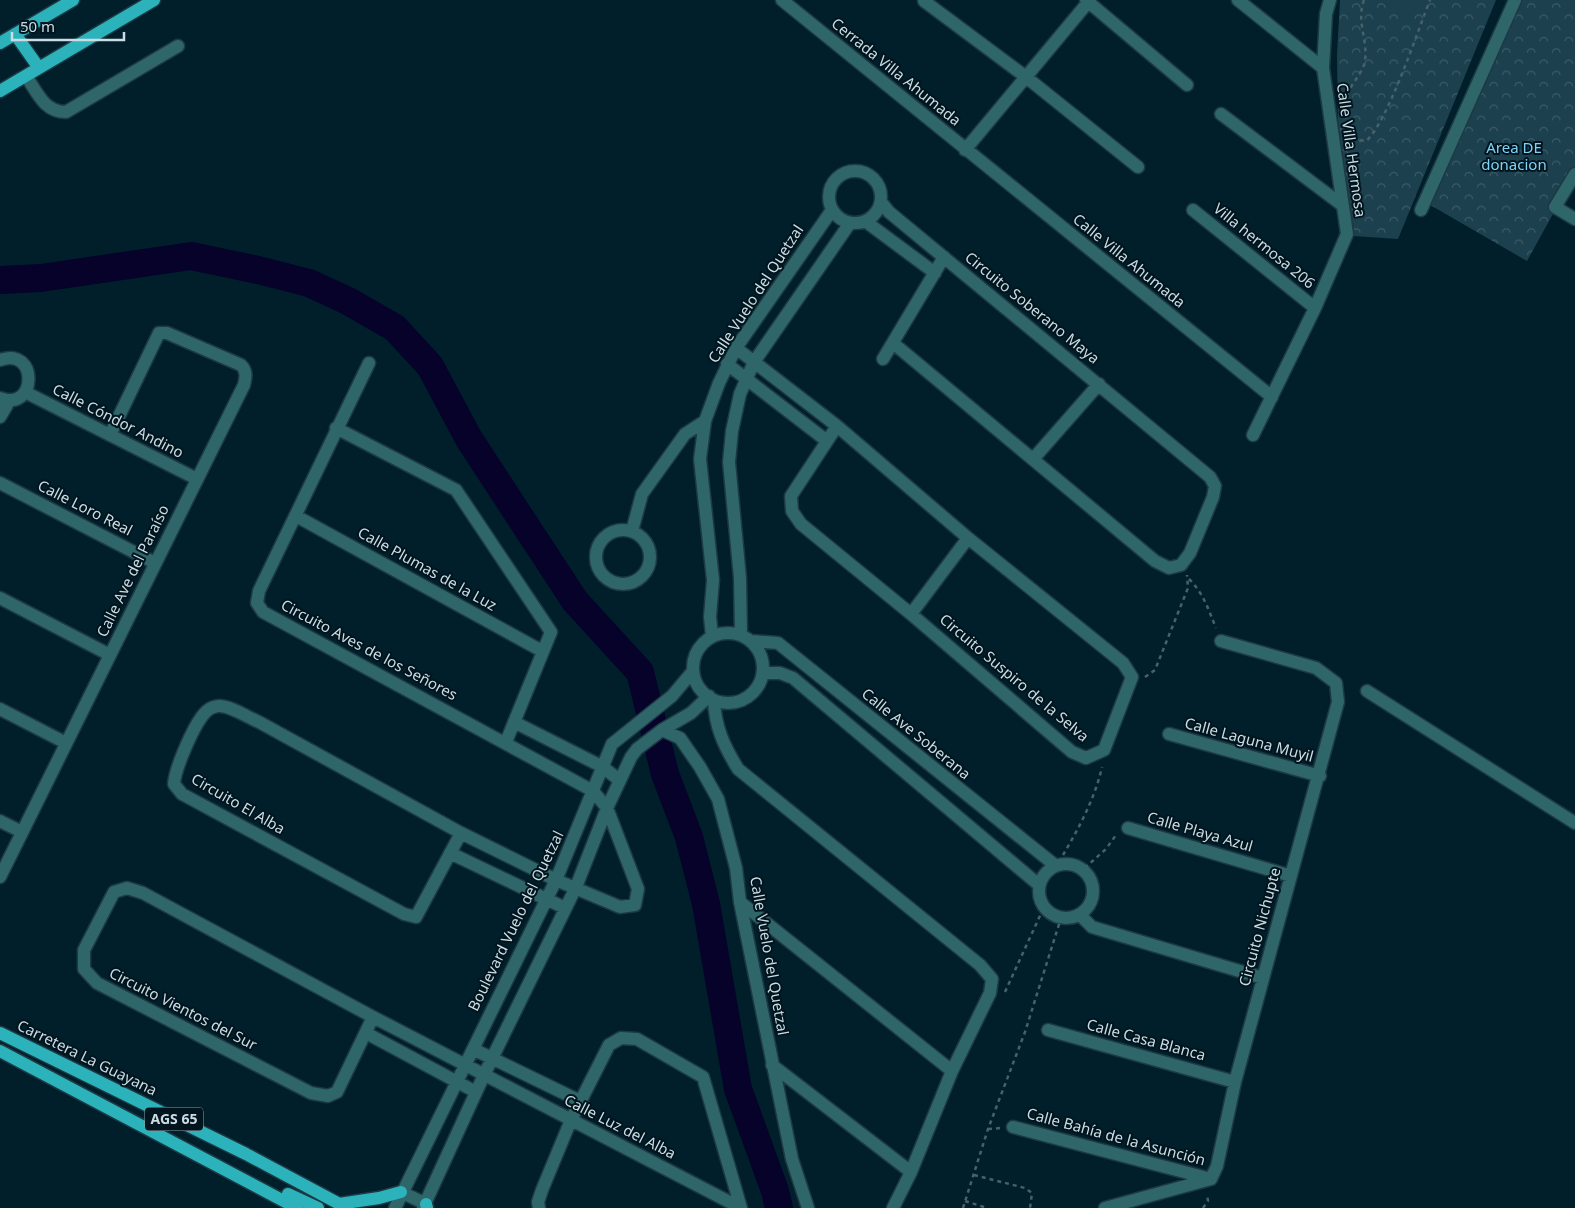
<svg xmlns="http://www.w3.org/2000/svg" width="1575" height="1208" viewBox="0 0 1575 1208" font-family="'Noto Sans',sans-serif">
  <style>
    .park { fill: url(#park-crowns) }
    .pitch { fill: #1c404e }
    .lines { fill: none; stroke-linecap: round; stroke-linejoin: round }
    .river { stroke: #060229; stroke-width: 28 }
    .minor-casing { stroke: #1c3944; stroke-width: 15 }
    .major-casing { stroke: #1c3944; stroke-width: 15 }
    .path { stroke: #47616b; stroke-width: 2.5; stroke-dasharray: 4 4; stroke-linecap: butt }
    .minor { stroke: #2f6669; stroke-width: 12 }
    .major { stroke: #2bb2ba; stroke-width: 12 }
    .labels { text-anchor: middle; stroke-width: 4; stroke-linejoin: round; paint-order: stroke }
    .shield { fill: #00151e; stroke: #8ea0a9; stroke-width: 1 }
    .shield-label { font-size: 14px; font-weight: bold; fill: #cbdce4 }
    .street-label { font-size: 15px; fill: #cbdce4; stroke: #00151e }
    .park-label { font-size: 15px; fill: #7ed3f6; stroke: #00151e }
  </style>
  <defs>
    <pattern id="park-crowns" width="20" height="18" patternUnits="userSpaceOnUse" patternTransform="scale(1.25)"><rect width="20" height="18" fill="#1c404e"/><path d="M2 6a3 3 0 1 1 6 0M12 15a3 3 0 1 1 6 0" fill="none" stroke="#3c5b67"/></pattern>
  </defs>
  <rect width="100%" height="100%" fill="#001f2a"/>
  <!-- park -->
  <path class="park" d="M 1340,0 L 1496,0 L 1398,239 L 1354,236 L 1338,124 L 1337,55 Z
    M 1522,0 L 1575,0 L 1575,174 L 1527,261 L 1425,202 Z"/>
  <!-- pitch -->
  <path class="pitch" d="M 1376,0 L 1418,0 L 1412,14 Z"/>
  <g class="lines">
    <!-- river -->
    <path class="river" d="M 0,280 L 41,278 L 191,256 L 258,270 L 309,283 L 348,301 L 395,328 L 430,366 L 469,439 L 575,601 L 640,672 L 665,774 L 689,837 L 706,904 L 738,1089 L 775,1191 L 779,1208"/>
    <!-- minor casing -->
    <g class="minor-casing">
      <path id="minor" d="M 782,0 L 1272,397
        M 1086,0 L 1187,85
        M 1238,0 L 1323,68
        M 924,1 L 1026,77 L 1138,167
        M 26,76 C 37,92 44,112 66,112 L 178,46
        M 1221,114 L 1342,205
        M 965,150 L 1090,0
        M829 197a26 26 0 1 1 52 0a26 26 0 1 1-52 0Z
        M 1575,174 L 1555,207 L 1575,219
        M 881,202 L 889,212 L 1210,477 L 1215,486 L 1213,497 L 1190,553 L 1181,565 L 1169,568 L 1155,561 L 893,343
        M 1193,210 L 1315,308
        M 1421,210 L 1515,0
        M 865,221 L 935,273
        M 736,348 L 837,426 L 968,538 L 1123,663 L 1132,677 L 1104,750 L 1086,758 L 1072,752 L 911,614 L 801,524 L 792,511 L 791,496 L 837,426
        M 883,359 L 944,257
        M 0,360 C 39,346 37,413 0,398
        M 369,363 L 259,591 L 257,603 L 263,612 L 593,791 L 607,808 L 638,889 L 635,905 L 620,907 L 556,880 L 461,833 L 259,722 C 247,717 231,706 219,706 C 216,706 210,708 208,710 C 195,720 175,769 174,784 L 182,794 L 404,914 L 416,917 L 461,833
        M 727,364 L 827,441
        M 25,392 L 197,479
        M 0,417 L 10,400
        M 336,428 L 456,490 L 551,632 L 506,742
        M 1253,435 L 1315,308 L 1347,234 L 1323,68 L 1326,14 L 1330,0
        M 1034,458 L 1099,384
        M 0,483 L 155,563
        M 296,516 L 542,651
        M596 557a27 27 0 1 1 54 0a27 27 0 1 1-54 0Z
        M 632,531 L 642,494 L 685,434 L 705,421
        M 0,598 L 110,655
        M 911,614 L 968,538
        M693 668a35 35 0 1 1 70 0a35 35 0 1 1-70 0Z
        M 741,635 L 740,578 L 729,462 L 732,431 L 740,394 L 754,362 L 850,223
        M 712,636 L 710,617 L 713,580 L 700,459 L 705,421 L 719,383 L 736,348 L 832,210
        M 751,641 L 778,643 L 1056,866
        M 763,673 L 780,673 L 793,678 L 1039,885
        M 1367,691 L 1575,823
        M 714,700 C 715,727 724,746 738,769 L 980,965 L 992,979 L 990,993 L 952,1071 L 911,1172 L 893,1208
        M 0,709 L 66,743
        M 514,722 L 603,767 L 619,780
        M 662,730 L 680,738 L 700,767 L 718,799 L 736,868 L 740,902 L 792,1159 L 808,1208
        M 1169,734 L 1320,776
        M 0,821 L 22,832
        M 1128,828 L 1291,876
        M 450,853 L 565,908
        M1039 891a27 27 0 1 1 54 0a27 27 0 1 1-54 0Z
        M 0,877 L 244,385 C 246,377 247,371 241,365 L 167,333 L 159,333 L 110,435
        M 740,902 L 952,1071
        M 1080,915 L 1092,927 L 1263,978
        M 373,1017 L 337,1092 L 328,1096 L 311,1093 L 97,983 L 84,969 L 84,950 L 114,892 L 127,888 L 143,893 L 373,1017 L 741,1208
        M 1048,1030 L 1235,1082
        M 366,1033 L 476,1092
        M 473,1049 L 582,1102
        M 772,1065 L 911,1172
        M 1013,1127 L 1211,1179
        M 1211,1179 L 1217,1166 L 1235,1082 L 1338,702 L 1336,683 L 1316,668 L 1221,641
        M 401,1192 L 426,1204
        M 395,1208 L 556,880 L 612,744 L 672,696 L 693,671
        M 423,1208 L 484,1075 L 576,887 L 607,808 L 631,757 L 637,749 L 662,730 L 691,713 L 709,696
        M 539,1208 L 538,1202 L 542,1190 L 571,1120 L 609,1045 L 621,1038 L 637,1039 L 703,1077 L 741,1208
        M 1105,1208 L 1211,1179"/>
    </g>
    <!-- major casing -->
    <g class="major-casing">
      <path id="major" d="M 15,34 L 39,68
        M 0,43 L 73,0
        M 0,91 L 154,0
        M 0,1033 L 246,1154 L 347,1208
        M 0,1051 L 297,1208
        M 288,1194 L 318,1208
        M 339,1204 L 379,1198 L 401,1192
        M 426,1204 L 427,1208"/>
    </g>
    <!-- path -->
    <path class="path" d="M 1364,0 C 1356,21 1368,40 1365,61 C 1363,74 1348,86 1346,99 C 1344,110 1347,122 1349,133 L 1358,140 L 1366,141 C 1387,124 1418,30 1430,0
      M 1189,579 C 1204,594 1208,609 1216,628
      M 1145,677 L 1155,670 L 1188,588 L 1187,575
      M 1063,855 C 1079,828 1095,798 1102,767
      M 1076,866 L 1087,866 L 1106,849 L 1116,835
      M 1005,992 L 1044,907
      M 988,1129 L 1001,1128
      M 974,1175 L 1025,1188 L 1032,1193 L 1030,1208
      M 965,1201 L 987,1208
      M 963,1208 L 988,1129 L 1025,1032 L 1061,918
      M 1203,1208 L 1208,1201 L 1207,1194"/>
    <!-- minor -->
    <use href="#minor" class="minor"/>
    <!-- major -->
    <use href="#major" class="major"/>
  </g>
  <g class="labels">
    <!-- shield labels -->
    <rect class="shield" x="145" y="1107.5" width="58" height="23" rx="4"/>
    <g class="shield-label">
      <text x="174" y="1124">AGS 65</text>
    </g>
    <!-- street labels -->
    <g class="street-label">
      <text transform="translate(896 72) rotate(39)" y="5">Cerrada Villa Ahumada</text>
      <text transform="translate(1351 150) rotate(82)" y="5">Calle Villa Hermosa</text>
      <text transform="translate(1264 246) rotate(39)" y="5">Villa hermosa 206</text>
      <text transform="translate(1129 261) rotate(39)" y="5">Calle Villa Ahumada</text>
      <text transform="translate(756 294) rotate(-57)" y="5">Calle Vuelo del Quetzal</text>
      <text transform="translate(1032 308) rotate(39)" y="5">Circuito Soberano Maya</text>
      <text transform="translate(118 421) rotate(27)" y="5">Calle Cóndor Andino</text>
      <text transform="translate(85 508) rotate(27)" y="5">Calle Loro Real</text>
      <text transform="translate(427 569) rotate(29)" y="5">Calle Plumas de la Luz</text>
      <text transform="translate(133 571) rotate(-64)" y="5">Calle Ave del Paraíso</text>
      <text transform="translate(369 650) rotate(28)" y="5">Circuito Aves de los Señores</text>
      <text transform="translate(1014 678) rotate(40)" y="5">Circuito Suspiro de la Selva</text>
      <text transform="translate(916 734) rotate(39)" y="5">Calle Ave Soberana</text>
      <text transform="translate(1249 740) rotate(15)" y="5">Calle Laguna Muyil</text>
      <text transform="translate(238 804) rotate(30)" y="5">Circuito El Alba</text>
      <text transform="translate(1200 832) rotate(16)" y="5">Calle Playa Azul</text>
      <text transform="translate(516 921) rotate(-64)" y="5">Boulevard Vuelo del Quetzal</text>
      <text transform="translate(1260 927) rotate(-75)" y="5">Circuito Nichupte</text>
      <text transform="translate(769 956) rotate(80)" y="5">Calle Vuelo del Quetzal</text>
      <text transform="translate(183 1009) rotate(27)" y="5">Circuito Vientos del Sur</text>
      <text transform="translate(1146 1040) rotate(15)" y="5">Calle Casa Blanca</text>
      <text transform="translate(87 1058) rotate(26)" y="5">Carretera La Guayana</text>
      <text transform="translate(620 1127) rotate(27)" y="5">Calle Luz del Alba</text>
      <text transform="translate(1116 1137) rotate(15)" y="5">Calle Bahía de la Asunción</text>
    </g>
    <!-- park labels -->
    <g class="park-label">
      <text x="1514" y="153">Area DE<tspan x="1514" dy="17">donacion</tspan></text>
    </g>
  </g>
  <!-- scale -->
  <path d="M12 32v8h112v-8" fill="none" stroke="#cbdce4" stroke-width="2.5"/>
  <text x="20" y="32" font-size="15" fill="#cbdce4" stroke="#00151e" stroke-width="4" paint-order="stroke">50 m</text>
</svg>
